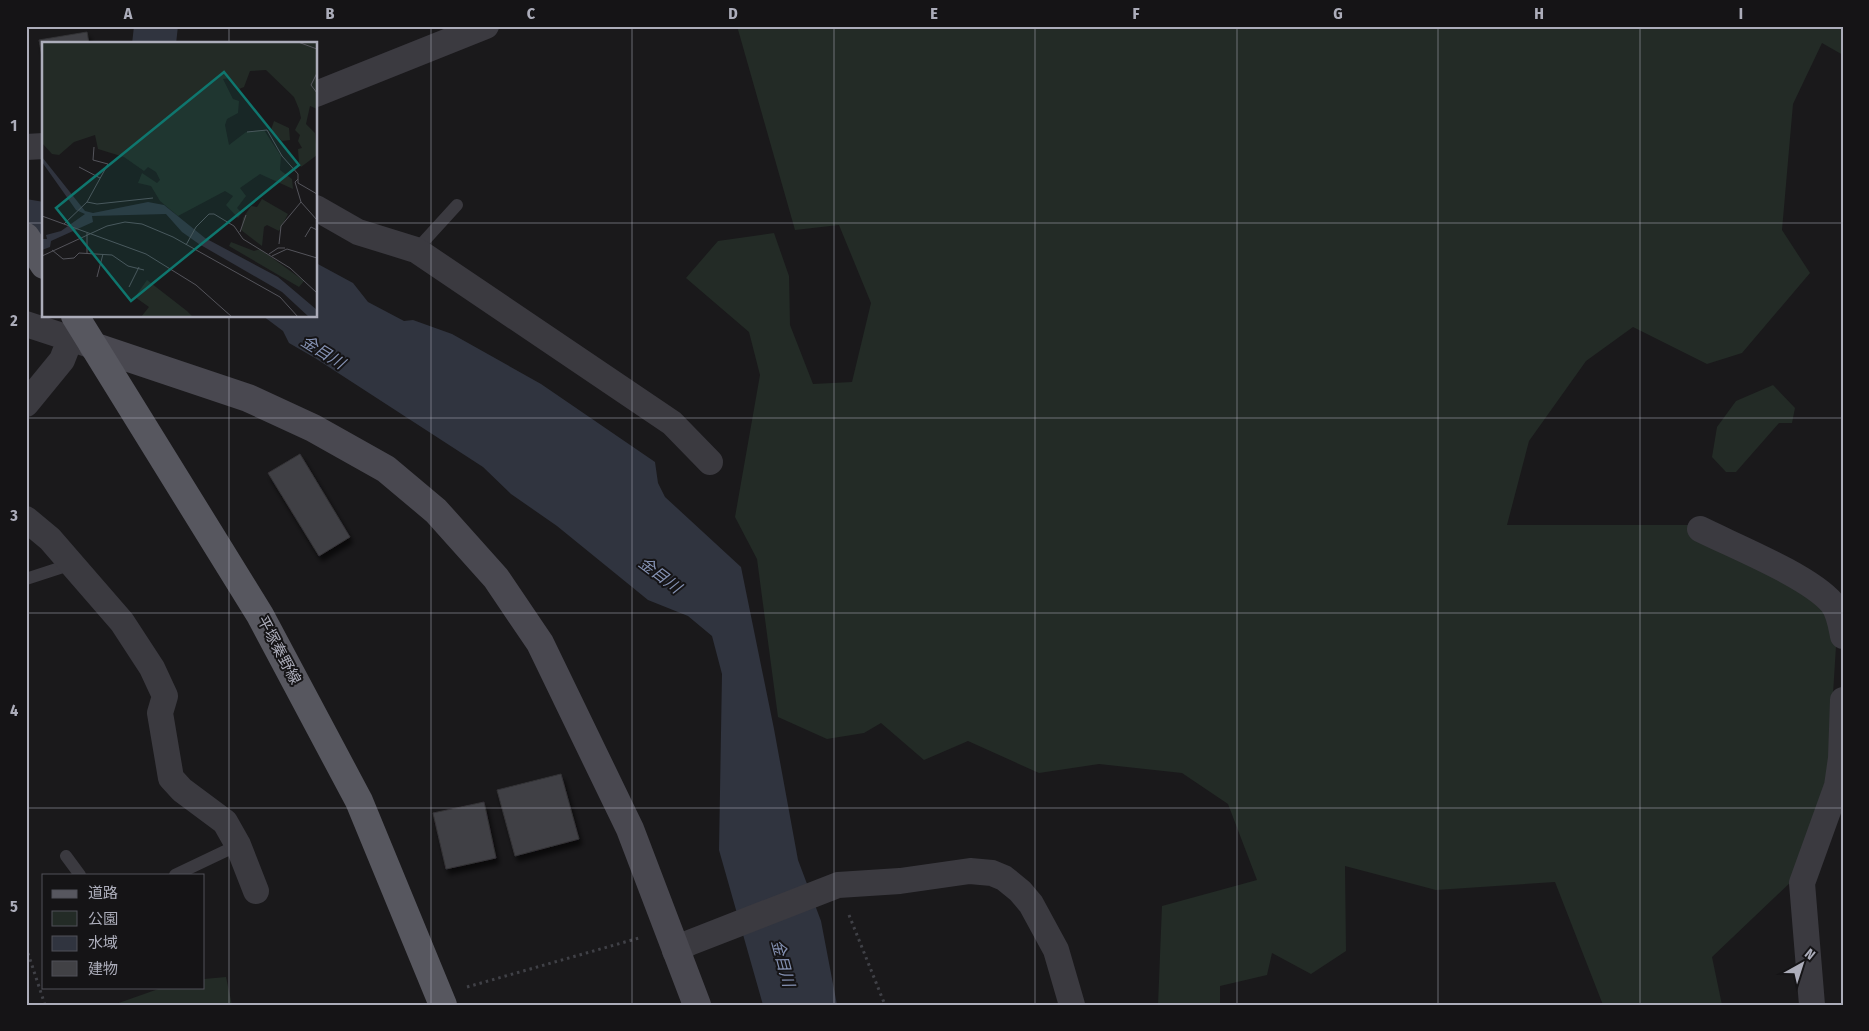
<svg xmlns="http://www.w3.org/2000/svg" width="1869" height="1031" font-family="'Fira Sans Condensed','Noto Sans JP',sans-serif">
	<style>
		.green { fill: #232b26 }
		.water { fill: #30343f }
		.building { fill: #414145; stroke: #343337; filter: url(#shadow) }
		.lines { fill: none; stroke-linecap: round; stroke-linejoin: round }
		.path { stroke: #404147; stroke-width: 3; stroke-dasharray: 2.5 4; stroke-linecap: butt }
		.lane { stroke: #3b3a40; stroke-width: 12 }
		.street { stroke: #3b3a40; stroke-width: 26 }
		.secondary { stroke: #494850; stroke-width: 28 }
		.primary { stroke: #57575f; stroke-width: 28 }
		.grid { fill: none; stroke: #acadba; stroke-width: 1; stroke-opacity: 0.55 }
		.labels { text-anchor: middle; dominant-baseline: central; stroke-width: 4; stroke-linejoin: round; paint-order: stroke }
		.street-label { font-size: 15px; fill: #acadba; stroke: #151416 }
		.water-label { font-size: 16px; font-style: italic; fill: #8592b3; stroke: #151416 }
		.inset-road { fill: none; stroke: #54545b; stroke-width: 1 }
		.view { fill: #0f766e; fill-opacity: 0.15; stroke: #0f766e; stroke-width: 2.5 }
		.inset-edge { fill: none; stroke: #acadba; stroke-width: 2.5 }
		.neatline { fill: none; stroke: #acadba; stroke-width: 2 }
		.grid-label { font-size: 16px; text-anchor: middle; font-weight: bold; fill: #acadba }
	</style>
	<defs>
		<filter id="shadow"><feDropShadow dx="3" dy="5.5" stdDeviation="2.5" flood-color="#0009"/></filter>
	</defs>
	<rect width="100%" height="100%" fill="#1a191b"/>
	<!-- green -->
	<path class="green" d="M737 26H1843V55L1822 43 1793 104 1782 230 1810 273 1742 353 1707 364 1633 327 1586 361 1529 441 1507 525H1688L1787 583 1825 609 1836 646 1828 774 1795 878 1712 957 1722 1005H1603L1555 882 1436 890 1345 866 1346 951 1311 974 1272 953 1267 975 1220 986V1005H1158L1162 906 1257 880 1228 804 1182 773 1099 764 1039 773 968 741 924 760 881 723 864 733 827 739 778 717 757 559 735 517 760 375 749 332 686 278 718 241 774 233 789 276 790 325 813 384 852 382 871 303 839 225 795 230Z
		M1773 385 1795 408 1792 423H1779L1736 472H1726L1712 457 1717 427 1736 401Z
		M226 977 232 1005H113L164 987H204V979Z"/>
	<!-- water -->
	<path class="water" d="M134 26H178L176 44H132Z
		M26 199 44 202V268L26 264Z
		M316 263 353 283 368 302 404 321 413 320 452 334 541 384 655 462 658 483 665 497 741 567 774 729 798 860 821 921 837 1005H763L719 850 722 674 712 636 688 616 648 600 557 526 511 494 483 467 315 358 289 343 283 331 263 316H316Z"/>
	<!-- building -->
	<path class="building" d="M87 32 89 44H44V68L39 40Z
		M300 454 350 537 319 556 268 473Z
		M561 774 579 839 515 856 497 790Z
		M484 802 496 858 446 869 433 813Z"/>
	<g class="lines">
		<!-- path -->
		<path class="path" d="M849 915 885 1005
			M26 947 45 1005
			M467 987 639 938"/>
		<!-- lane -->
		<path class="lane" d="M416 250 457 205
			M26 579 72 564
			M66 856 80 875
			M175 875 238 845"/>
		<!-- street -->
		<path class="street" d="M316 94 486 26
			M26 147 44 146
			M316 208 358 232 416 250 672 423 710 462
			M26 324 87 344
			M26 404 62 360 71 337
			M26 519 50 539 122 622 152 668 165 696 160 713 171 778 182 790 225 822 238 845 256 891
			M1700 529C1734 546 1809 576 1832 603 1839 612 1841 625 1843 636
			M675 951 689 943 838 885 900 881 970 871 992 873 1004 878 1020 891 1031 904 1056 950 1072 1005
			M1812 1005 1802 883 1837 786 1841 758 1843 700"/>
		<!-- secondary -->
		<path class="secondary" d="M93 346 248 398 313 428 386 469 436 511 496 578 540 643 630 829 697 1005"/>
		<!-- primary -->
		<path class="primary" d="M26 237 44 265
			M75 316 260 615 359 801 443 1005"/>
	</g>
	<!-- grid -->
	<path class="grid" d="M229 26V44M431 26V1005M632 26V1005M834 26V1005M1035 26V1005M1237 26V1005M1438 26V1005M1640 26V1005M26 223H44M316 223H1843M229 316V1005M26 418H1843M26 613H1843M26 808H1843"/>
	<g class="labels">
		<!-- street labels -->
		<g class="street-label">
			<text transform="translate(279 650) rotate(62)">平塚秦野線</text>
		</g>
		<!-- water labels -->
		<g class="water-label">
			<text transform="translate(323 352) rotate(32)">金目川</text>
			<text transform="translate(660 575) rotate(37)">金目川</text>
			<text transform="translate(783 963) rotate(75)">金目川</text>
		</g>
	</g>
	<!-- overview -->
	<g transform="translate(42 42)">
		<rect width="275" height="275" fill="#1a191b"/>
		<path d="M0 0H275V67L268 64 264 82 273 91 275 113 259 125 257 121 256 107 260 106 256 99 258 93 253 88 259 76 257 67 252 55 224 28 208 29 202 45 197 47 188 36 181 37 191 57 197 59 196 71 185 77 183 83 187 103 204 90 222 88 239 114 238 128 250 137 251 147 218 132 198 146 204 154 195 166 200 171 196 176 184 163 191 154 183 149 136 174 118 159 109 144 96 141 100 131 115 141 118 138 114 130 106 125 102 129 82 115 56 107 53 93 32 100 17 113 10 112 0 101ZM232 79 247 86 248 98 240 99 229 88ZM220 157 246 172 237 189 225 183 222 185 220 204 199 188 201 176 209 164 215 165ZM189 200 212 209 218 207 262 239 257 245 187 204ZM105 238 145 269 151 275H99L107 265 93 255Z" fill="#232b26"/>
		<path d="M0 115 43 169 51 171 106 160 122 163 163 196 236 235 275 268V275H267L240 250 157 202 140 190 124 172 50 174 51 180 9 199 8 205 0 208V197H5L4 193 19 189 43 172 34 168 0 120Z" fill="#30343f"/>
		<path class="inset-road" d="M256 0 275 7M275 31 269 43 275 51M205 90 225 88 240 114 256 132V141L275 152M37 125 58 136M256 137 253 140 259 160 275 178M45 160 55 162 111 156M0 174 104 212 154 243 190 275M22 182 45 160 66 122 51 118 52 105M198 190 204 173M45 191V211M263 195 269 185 275 188M237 202 239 184 259 160M144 203 154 185 167 172H172L192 184 201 197 248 226 275 251M10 208 21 217 32 216 37 211 70 213 86 224 102 228M227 212 236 206H243M0 214 65 184 83 180 100 182 131 195 238 255 256 275M230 214 245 207 275 216M55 235 61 212M87 245 97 225"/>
		<path class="view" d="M182 30 257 123 89 259 14 166Z"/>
		<rect width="275" height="275" class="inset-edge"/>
	</g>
	<!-- border -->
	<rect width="1869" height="1031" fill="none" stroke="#151416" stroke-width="55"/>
	<!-- legend -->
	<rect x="42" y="874" width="162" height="115" fill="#151416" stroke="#515158"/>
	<rect x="52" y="890" width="25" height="8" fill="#57575f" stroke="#515158"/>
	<text x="88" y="898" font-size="15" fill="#acadba">道路</text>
	<rect x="52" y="911" width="25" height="15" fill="#232b26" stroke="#515158"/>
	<text x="88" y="924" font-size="15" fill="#acadba">公園</text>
	<rect x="52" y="936" width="25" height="15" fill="#30343f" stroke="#515158"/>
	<text x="88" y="948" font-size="15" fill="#acadba">水域</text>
	<rect x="52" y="961" width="25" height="15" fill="#414145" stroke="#515158"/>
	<text x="88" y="974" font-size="15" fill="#acadba">建物</text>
	<!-- north arrow -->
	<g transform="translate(1802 964) rotate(39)" stroke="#151416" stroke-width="4" paint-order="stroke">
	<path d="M0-4L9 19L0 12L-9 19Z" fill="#acadba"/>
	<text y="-8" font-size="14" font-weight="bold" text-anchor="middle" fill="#acadba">N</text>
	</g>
	<rect x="28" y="28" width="1814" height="976" class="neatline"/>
	<g class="grid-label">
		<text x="128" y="19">A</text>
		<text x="330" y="19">B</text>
		<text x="531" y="19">C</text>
		<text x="733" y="19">D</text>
		<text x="934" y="19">E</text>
		<text x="1136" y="19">F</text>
		<text x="1338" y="19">G</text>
		<text x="1539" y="19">H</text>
		<text x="1741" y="19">I</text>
		<text x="14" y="131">1</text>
		<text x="14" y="326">2</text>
		<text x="14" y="521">3</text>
		<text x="14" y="716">4</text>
		<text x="14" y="912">5</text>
	</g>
</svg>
